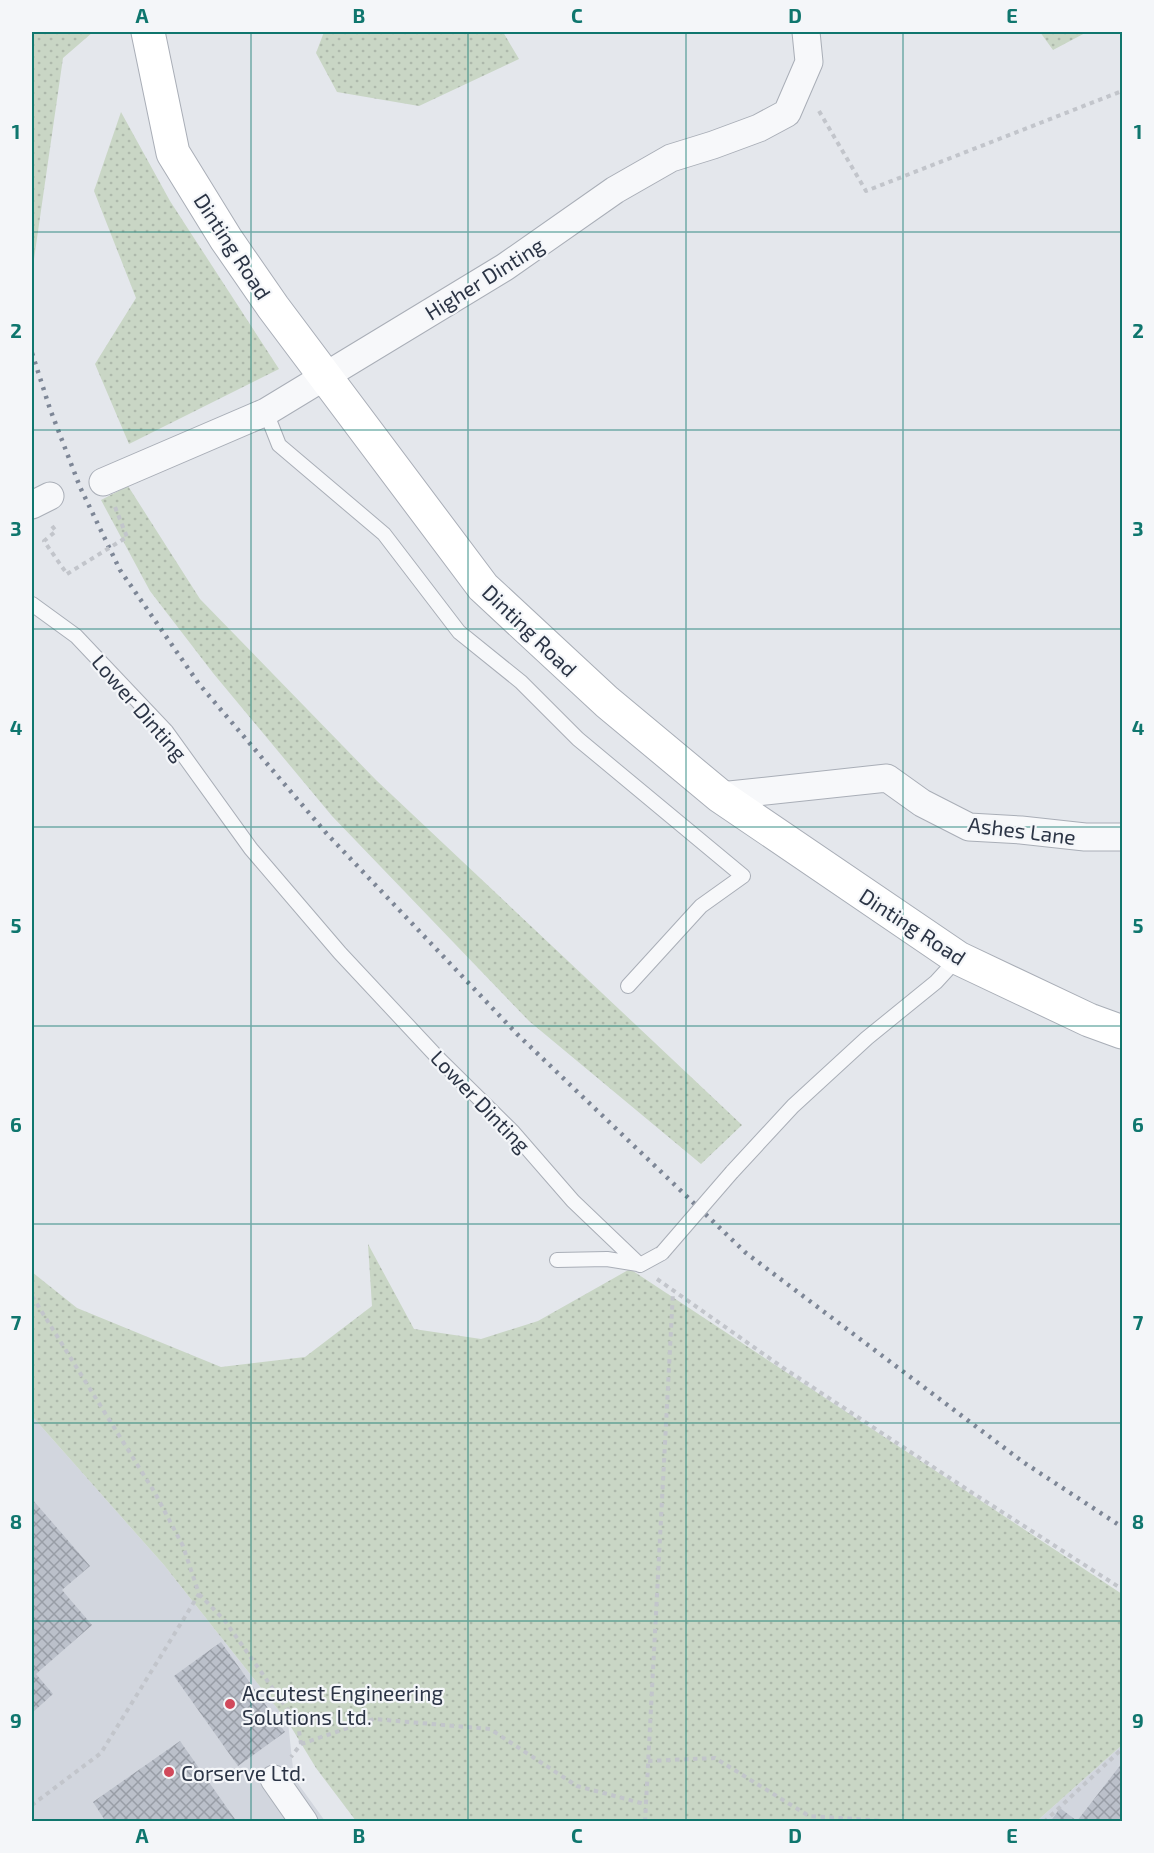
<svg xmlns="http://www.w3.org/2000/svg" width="1154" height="1853" font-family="'Exo 2',sans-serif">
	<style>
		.built { fill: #d2d6de }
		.grass { fill: url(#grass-dots) }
		.building { fill: url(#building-cross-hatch) }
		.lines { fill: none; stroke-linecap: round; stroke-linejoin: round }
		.lane-casing { stroke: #a9aeb7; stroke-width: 16 }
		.street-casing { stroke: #a9aeb7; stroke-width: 29 }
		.secondary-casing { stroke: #a9aeb7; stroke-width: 35 }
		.path { stroke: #c2c5cb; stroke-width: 4; stroke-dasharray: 4.5 4.5; stroke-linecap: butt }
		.lane { stroke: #f7f8fa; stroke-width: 14 }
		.street { stroke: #f7f8fa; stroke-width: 27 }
		.secondary { stroke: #fff; stroke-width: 33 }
		.rail { stroke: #7d8696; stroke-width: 4.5; stroke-dasharray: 3 6; stroke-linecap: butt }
		.lane-bridge-casing { stroke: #a9aeb7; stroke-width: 16; stroke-linecap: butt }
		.path-bridge { stroke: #c2c5cb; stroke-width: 4; stroke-dasharray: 4.5 4.5; stroke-linecap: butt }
		.lane-bridge { stroke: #f7f8fa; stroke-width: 14 }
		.grid { fill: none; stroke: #0f766e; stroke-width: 1.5; stroke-opacity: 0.55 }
		.poi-dot { fill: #d1495b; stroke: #f4f6f9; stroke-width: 2 }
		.labels { text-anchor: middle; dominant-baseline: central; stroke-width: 4.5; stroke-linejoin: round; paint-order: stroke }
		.street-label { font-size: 21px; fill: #2b3445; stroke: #f4f6f9 }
		.poi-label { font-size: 21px; fill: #2b3445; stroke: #f4f6f9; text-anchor: start }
		.neatline { fill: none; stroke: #0f766e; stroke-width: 2 }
		.grid-label { font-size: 20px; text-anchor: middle; font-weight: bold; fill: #0f766e }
	</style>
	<defs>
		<pattern id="grass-dots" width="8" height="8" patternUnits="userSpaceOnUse" patternTransform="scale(1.5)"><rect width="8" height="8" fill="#c9d6c5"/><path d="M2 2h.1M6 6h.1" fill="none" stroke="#adb8ab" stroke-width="1.8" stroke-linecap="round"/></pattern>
		<pattern id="building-cross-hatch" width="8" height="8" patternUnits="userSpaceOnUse" patternTransform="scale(1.5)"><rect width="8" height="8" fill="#bbc0ca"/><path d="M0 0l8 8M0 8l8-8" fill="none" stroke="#989da6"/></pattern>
	</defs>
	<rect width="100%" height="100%" fill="#e4e7ec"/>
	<!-- built -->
	<path class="built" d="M32 1416 164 1565 288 1722 294 1778 325 1821H32Z
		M1122 1745V1821H1037Z"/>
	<!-- grass -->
	<path class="grass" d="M32 32H93L63 58 33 266Z
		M324 32H503L519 59 419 106 337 92 316 53Z
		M1040 32H1087L1053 50Z
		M121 112 170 201 279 369 129 444 95 364 136 298 94 191Z
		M128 486 200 599 376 780 742 1125 701 1164 529 1021 332 816 213 673 150 591 101 500Z
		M368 1244 414 1329 481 1339 538 1321 630 1269 1122 1594V1745L1037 1821H356L316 1768 288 1722 164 1565 32 1416V1272L77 1308 221 1367 305 1357 372 1306Z"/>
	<!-- building -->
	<path class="building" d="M32 1499 90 1566 62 1590 92 1625 36 1674 53 1694 32 1713Z
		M221 1642 285 1732 238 1766 174 1676Z
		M180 1741 237 1822H106L93 1802Z
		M1122 1763V1822H1050L1060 1808 1077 1821Z"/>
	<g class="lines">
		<!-- lane casing -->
		<g class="lane-casing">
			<path id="lane" d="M266 412 279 445 384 534 459 632 521 682 578 739 743 876 701 906 628 986
				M32 604 76 636 166 731 251 849 340 953 440 1060 513 1132 573 1201 640 1265
				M732 1172 793 1106 867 1038 936 982 958 958
				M557 1260 607 1259 638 1264
				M640 1265 662 1253"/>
		</g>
		<!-- street casing -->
		<g class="street-casing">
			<path id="street" d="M103 482 266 412 505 267 615 190 671 158 713 145 759 128 787 113 809 62 806 32
				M32 505 50 496
				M720 796 887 778 922 803 969 827 1021 830 1085 837H1122
				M274 1779 304 1822"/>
		</g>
		<!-- secondary casing -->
		<g class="secondary-casing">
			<path id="secondary" d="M148 32 173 153 226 239 273 307 483 587 607 702 720 796 958 958 1089 1020 1122 1032"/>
		</g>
		<!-- path -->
		<path class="path" d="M819 111 866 191 1122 91
			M115 507 127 537
			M52 526 56 531 44 541 67 574
			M657 1279 782 1367 971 1492 1122 1589
			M32 1296 155 1493 183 1546 199 1594 101 1753 32 1805
			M199 1594 225 1621 298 1724 301 1744 291 1757
			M301 1744 374 1719 490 1729 577 1786 645 1804
			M648 1761 715 1758 809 1816 899 1822
			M645 1822 673 1292
			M1044 1822 1122 1749"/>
		<!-- lane -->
		<use href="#lane" class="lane"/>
		<!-- street -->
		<use href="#street" class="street"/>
		<!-- secondary -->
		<use href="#secondary" class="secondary"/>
		<!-- rail -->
		<path class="rail" d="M32 353 50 409 80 487 120 570 199 684 327 834 517 1034 746 1253 1023 1462 1122 1527"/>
		<!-- lane-bridge casing -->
		<g class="lane-bridge-casing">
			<path id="lane-bridge" d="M662 1253 732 1172"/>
		</g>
		<!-- path-bridge -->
		<path class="path-bridge" d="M67 574 127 537"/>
		<!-- lane-bridge -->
		<use href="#lane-bridge" class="lane-bridge"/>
	</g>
	<!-- grid -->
	<path class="grid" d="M251 32V1822M468 32V1822M686 32V1822M903 32V1822M32 232H1122M32 430H1122M32 629H1122M32 827H1122M32 1026H1122M32 1224H1122M32 1423H1122M32 1621H1122"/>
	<!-- markers -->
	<g class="poi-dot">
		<circle cx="230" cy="1704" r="6"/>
		<circle cx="169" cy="1772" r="6"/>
	</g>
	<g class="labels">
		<!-- street labels -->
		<g class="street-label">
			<text transform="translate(233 246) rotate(57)">Dinting Road</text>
			<text transform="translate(484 278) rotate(-32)">Higher Dinting</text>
			<text transform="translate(530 630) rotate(44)">Dinting Road</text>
			<text transform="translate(140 707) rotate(49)">Lower Dinting</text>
			<text transform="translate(1022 830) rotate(7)">Ashes Lane</text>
			<text transform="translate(913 926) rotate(33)">Dinting Road</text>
			<text transform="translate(481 1101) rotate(46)">Lower Dinting</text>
		</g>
		<!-- poi labels -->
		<g class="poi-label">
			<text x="242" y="1692">Accutest Engineering<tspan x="242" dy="24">Solutions Ltd.</tspan></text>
			<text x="181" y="1772">Corserve Ltd.</text>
		</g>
	</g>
	<!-- border -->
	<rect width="1154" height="1853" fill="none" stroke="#f4f6f9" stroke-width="66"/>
	<rect x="33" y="33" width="1088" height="1787" class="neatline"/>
	<g class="grid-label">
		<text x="142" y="23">A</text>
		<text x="359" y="23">B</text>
		<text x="577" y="23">C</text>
		<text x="795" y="23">D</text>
		<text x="1012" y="23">E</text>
		<text x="16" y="139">1</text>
		<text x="1138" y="139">1</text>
		<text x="16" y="338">2</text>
		<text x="1138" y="338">2</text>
		<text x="16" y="536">3</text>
		<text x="1138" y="536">3</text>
		<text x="16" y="735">4</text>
		<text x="1138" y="735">4</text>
		<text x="16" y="933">5</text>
		<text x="1138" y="933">5</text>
		<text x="16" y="1132">6</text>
		<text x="1138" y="1132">6</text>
		<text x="16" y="1330">7</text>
		<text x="1138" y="1330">7</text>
		<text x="16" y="1529">8</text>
		<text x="1138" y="1529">8</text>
		<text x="16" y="1728">9</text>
		<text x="1138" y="1728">9</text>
		<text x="142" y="1843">A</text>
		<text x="359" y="1843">B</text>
		<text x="577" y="1843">C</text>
		<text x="795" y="1843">D</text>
		<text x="1012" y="1843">E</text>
	</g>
</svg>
